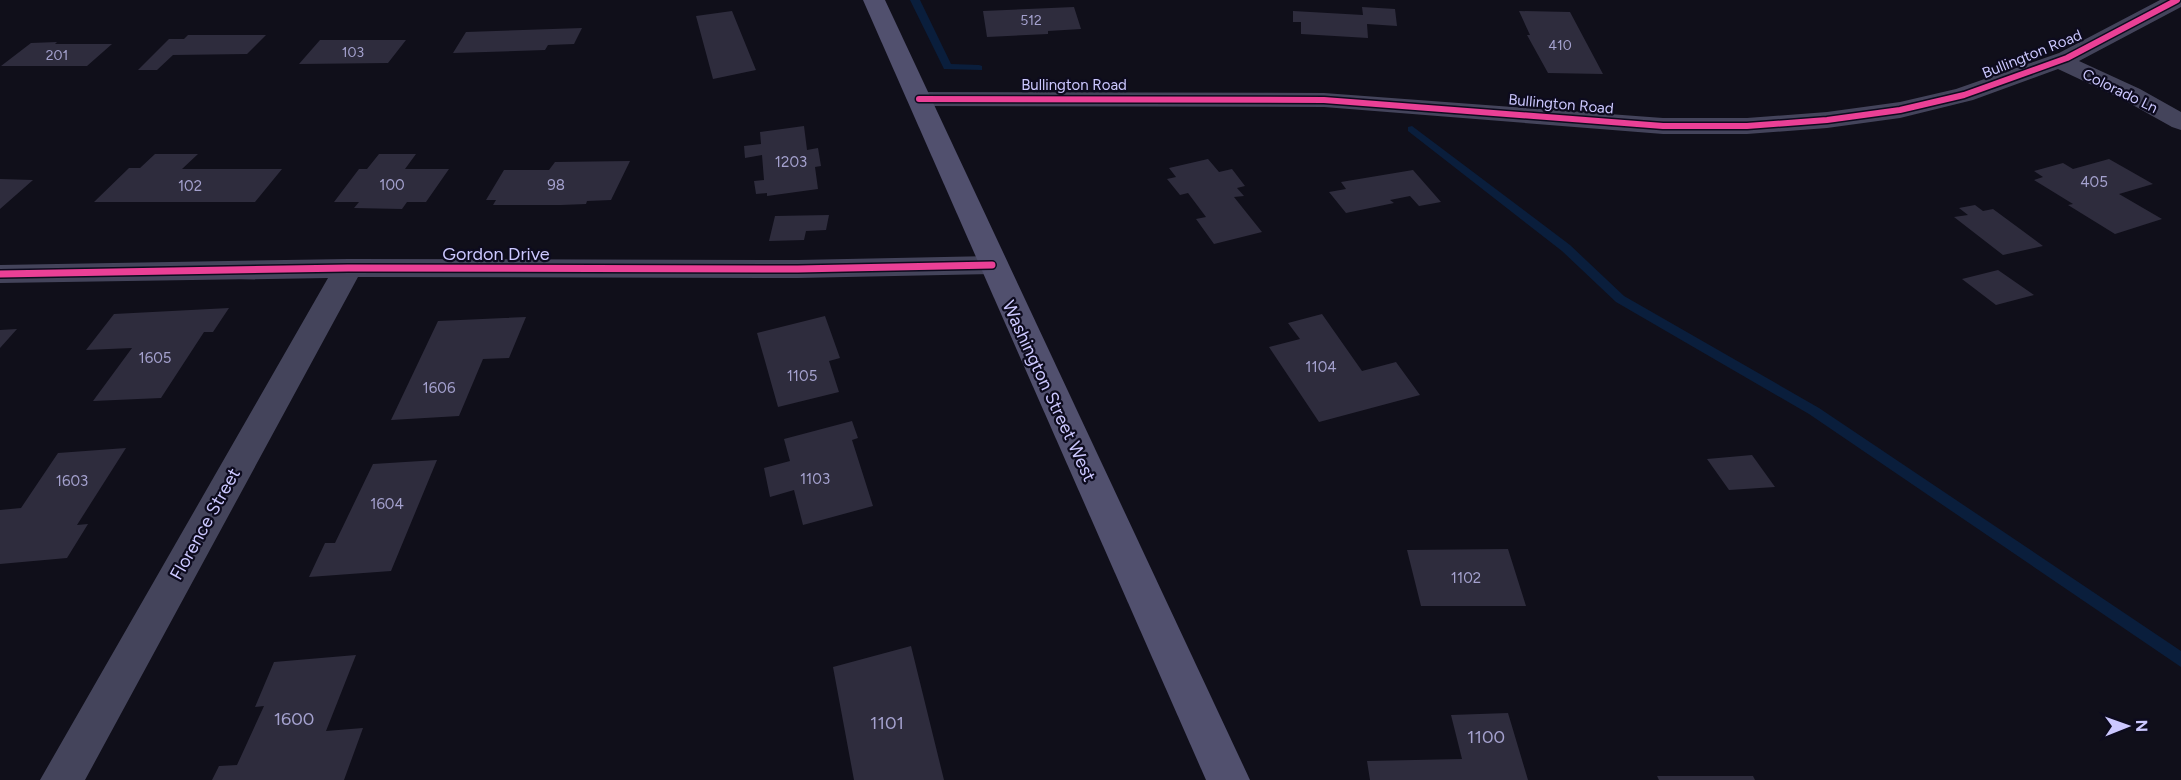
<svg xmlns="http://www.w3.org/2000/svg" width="2181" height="780" font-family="Figtree,sans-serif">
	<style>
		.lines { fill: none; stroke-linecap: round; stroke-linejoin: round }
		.stream { fill: #0a1e3c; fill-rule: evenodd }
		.building { fill: #2e2c3d }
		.street { fill: #44445b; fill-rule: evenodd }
		.secondary { fill: #51506e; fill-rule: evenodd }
		.cycleway-far1-casing { stroke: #0d0b1e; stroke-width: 9 }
		.cycleway-casing { stroke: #0d0b1e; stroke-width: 10 }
		.cycleway-far1 { stroke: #ea4096; stroke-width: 6 }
		.cycleway { stroke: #ea4096; stroke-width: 7 }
		.labels { text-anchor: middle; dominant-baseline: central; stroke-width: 4.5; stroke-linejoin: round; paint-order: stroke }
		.far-number-label { font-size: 14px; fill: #a4a1ce }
		.far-street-label { font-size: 15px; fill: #ccc8ff; stroke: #0d0b1e }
		.number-label { font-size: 15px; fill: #a4a1ce }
		.street-label { font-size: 18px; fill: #ccc8ff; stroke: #0d0b1e }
		.near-number-label { font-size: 18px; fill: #a4a1ce }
	</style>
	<rect width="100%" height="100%" fill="#100f1a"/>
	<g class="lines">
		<!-- stream -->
		<path class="stream" d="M910 0H920L951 64 979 65 982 66V70L944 69Z
			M1412 126 1570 245 1624 296 1819 408 2181 651V667L1809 414 1616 302 1562 251 1408 131V127Z"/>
	</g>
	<!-- building -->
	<path class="building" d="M1074 7 1081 29 1048 31V34L987 37 983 11Z
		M1362 7 1395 9 1397 26 1367 24 1368 38 1301 34V22H1293V11L1363 15Z
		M732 11 756 70 713 79 696 16Z
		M1519 11 1570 12 1603 74 1548 73 1527 35H1530Z
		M582 28 574 44 548 45 545 50 453 53 466 32Z
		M188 35H266L247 54 173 55 157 70H138L169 39H184Z
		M320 40H406L388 63 299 64Z
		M57 42 55 44H112L87 66H1L31 43Z
		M804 126 807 150 818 148 821 166 815 167 818 189 767 196V193L756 194 754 181 764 180 762 155 745 158 744 146 761 144 760 132Z
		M155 154H198L182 169H282L255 202H94L129 168H140Z
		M379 154H416L405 169H449L426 202H407L402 209 354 208 359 202H334L359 169H367Z
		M1208 159 1219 172 1232 169 1245 186 1237 188 1244 196 1234 197 1262 232 1214 244 1196 219 1206 217 1188 193 1180 195 1167 179 1176 177 1169 168Z
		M2109 159 2153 184 2119 194 2162 219 2115 234 2068 205 2073 204 2034 180 2043 177 2034 171 2063 163 2073 169Z
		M630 161 611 200 587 201 586 204 561 205H493L496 200H486L504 170H549L555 162Z
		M1413 170 1441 202 1419 206 1410 196 1390 200 1394 203 1346 213 1329 192 1346 189 1341 182Z
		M0 179 33 180 0 209Z
		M1975 205 1983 211 1993 209 2043 246 2003 255 1954 217 1968 215 1959 208Z
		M829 215 826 230 806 231 804 240 769 241 775 216Z
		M1998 270 2034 295 1996 305 1962 279Z
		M229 308 213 332H204L161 398 93 401 132 348 86 350 114 314Z
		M1322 314 1362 371 1396 362 1420 395 1319 422 1269 347 1300 339 1288 323Z
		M825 316 840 358 829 361 839 392 778 407 757 333Z
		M526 317 509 358 483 359 459 416 391 420 438 321Z
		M17 329 0 348V330Z
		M852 421 858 438 852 440 873 506 803 525 794 490 770 497 764 468 790 461 784 439Z
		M126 448 77 525 88 524 67 558 0 564V510L21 508 58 453Z
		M1752 455 1775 487 1729 490 1707 459Z
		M437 460 391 571 309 577 325 543H335L373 464Z
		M1508 549 1526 606H1421L1407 550Z
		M911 646 944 780H854L833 667Z
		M356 655 326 731 363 728 344 780H212L219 766 237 765 264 706 255 707 274 662Z
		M1508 713 1528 780H1370L1367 761 1462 759 1451 715Z
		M1657 776H1753L1755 780H1659Z"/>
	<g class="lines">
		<!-- street -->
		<path class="street" d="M2160 0H2181V7L2079 61 2140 89 2181 112V130L2172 127 2122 99 2058 69 1973 100 1900 118 1827 128 1747 134H1663L1324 107 919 106 910 104 907 99 910 94 919 92 1324 93 1663 118H1747L1827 112 1900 102 1956 89 2059 53Z
			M992 256 1002 258 1007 265 1002 272 992 274 798 278 358 277 85 780H40L328 278 0 283V265L348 259 798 260Z"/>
		<!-- secondary -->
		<path class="secondary" d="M863 0H885L1250 780H1206Z"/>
		<!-- cycleway-far1 casing -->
		<g class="cycleway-far1-casing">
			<path id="cycleway-far1" d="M919 99 1324 100 1663 126H1747L1827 120 1900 110 1964 95 2067 58 2177 0"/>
		</g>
		<!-- cycleway casing -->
		<g class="cycleway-casing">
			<path id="cycleway" d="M0 274 348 268 798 269 992 265"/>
		</g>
		<!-- cycleway-far1 -->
		<use href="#cycleway-far1" class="cycleway-far1"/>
		<!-- cycleway -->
		<use href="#cycleway" class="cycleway"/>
	</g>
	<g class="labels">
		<!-- far-number labels -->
		<g class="far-number-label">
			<text x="1031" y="20">512</text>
			<text x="1560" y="45">410</text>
			<text x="353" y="52">103</text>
			<text x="57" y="55">201</text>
		</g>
		<!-- far-street labels -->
		<g class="far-street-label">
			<text transform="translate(2032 54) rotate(-22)">Bullington Road</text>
			<text x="1074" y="85">Bullington Road</text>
			<text transform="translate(2120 91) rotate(26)">Colorado Ln</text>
			<text transform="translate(1561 104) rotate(5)">Bullington Road</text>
		</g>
		<!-- number labels -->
		<g class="number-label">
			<text x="791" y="162">1203</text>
			<text x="2094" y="182">405</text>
			<text x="392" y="185">100</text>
			<text x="556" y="185">98</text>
			<text x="190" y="186">102</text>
			<text x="155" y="358">1605</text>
			<text x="1321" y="367">1104</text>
			<text x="802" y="376">1105</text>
			<text x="439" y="388">1606</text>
			<text x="815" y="479">1103</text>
			<text x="72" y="481">1603</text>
			<text x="387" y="504">1604</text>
			<text x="1466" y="578">1102</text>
		</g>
		<!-- street labels -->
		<g class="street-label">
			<text x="496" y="254">Gordon Drive</text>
			<text transform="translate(1049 391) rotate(65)">Washington Street West</text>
			<text transform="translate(205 524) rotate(-61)">Florence Street</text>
		</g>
		<!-- near-number labels -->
		<g class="near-number-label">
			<text x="294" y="719">1600</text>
			<text x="887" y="723">1101</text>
			<text x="1486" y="737">1100</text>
		</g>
	</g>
	<!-- north arrow -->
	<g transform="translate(2127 726) rotate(89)" stroke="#0d0b1e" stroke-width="4.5" paint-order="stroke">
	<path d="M0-4.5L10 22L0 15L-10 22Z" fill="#ccc8ff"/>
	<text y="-9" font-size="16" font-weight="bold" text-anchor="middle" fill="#ccc8ff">N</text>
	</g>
</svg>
